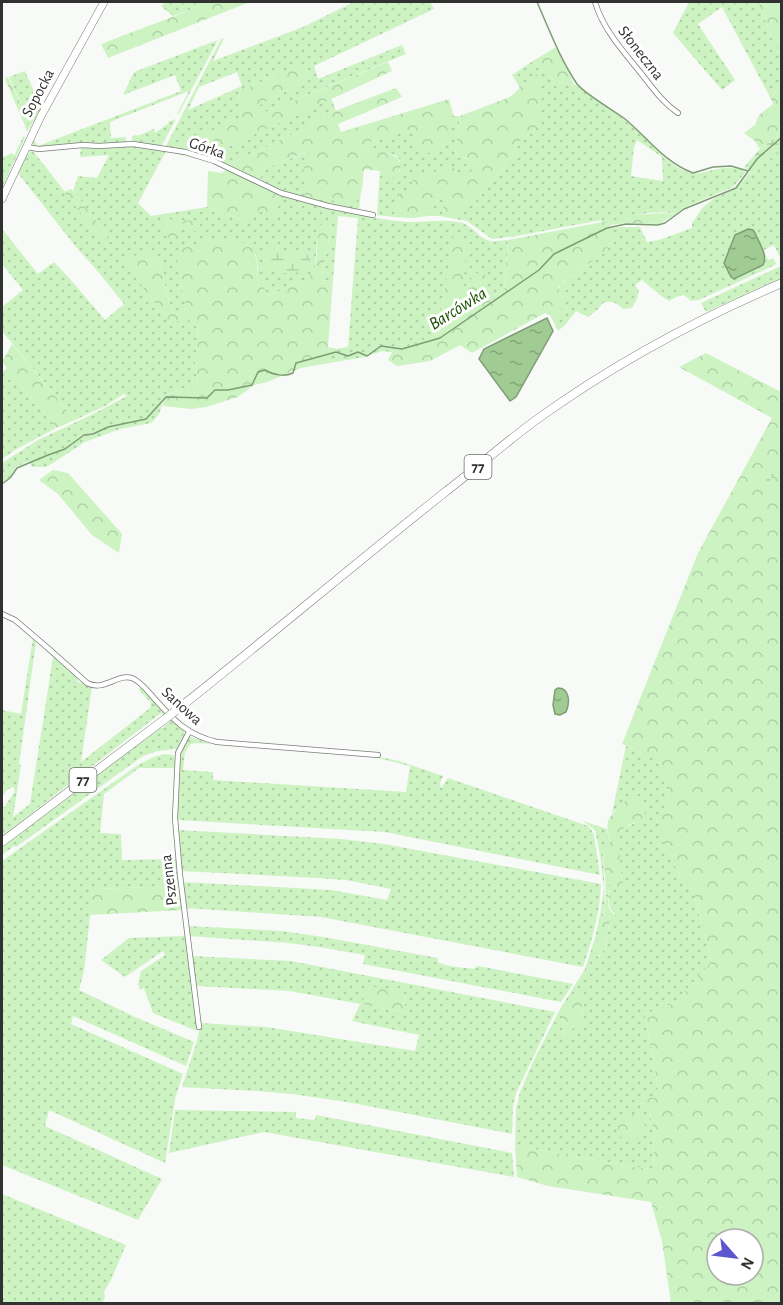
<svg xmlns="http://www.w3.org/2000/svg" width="783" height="1305" font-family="'Alegreya Sans',sans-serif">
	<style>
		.grass { fill: url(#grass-dots); fill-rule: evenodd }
		.forest { fill: url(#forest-crowns); fill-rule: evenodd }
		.wetland { fill: url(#wetland-marsh) }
		.water { fill: url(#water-ripples); stroke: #7e9d75; stroke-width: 1.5 }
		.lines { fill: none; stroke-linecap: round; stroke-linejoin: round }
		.stream { stroke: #7e9d75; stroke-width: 1.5 }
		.street-casing { stroke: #7b7d7a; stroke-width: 6 }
		.secondary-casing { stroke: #7b7d7a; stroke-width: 8 }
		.primary-casing { stroke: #7b7d7a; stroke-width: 9 }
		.street { stroke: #fff; stroke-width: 4.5 }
		.secondary { stroke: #fff; stroke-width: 7 }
		.primary { stroke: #fff; stroke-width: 8 }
		.primary-bridge-casing { stroke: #7b7d7a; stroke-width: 9; stroke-linecap: butt }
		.primary-bridge { stroke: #fff; stroke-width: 8 }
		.labels { text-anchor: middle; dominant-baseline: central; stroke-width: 6; stroke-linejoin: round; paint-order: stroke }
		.shield { fill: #fff; stroke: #6e6f6e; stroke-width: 1.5 }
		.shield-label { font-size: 15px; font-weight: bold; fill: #303130 }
		.street-label { font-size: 16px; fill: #303130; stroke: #fff }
		.water-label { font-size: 18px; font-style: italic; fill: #1a5100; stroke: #fff }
	</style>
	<defs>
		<pattern id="grass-dots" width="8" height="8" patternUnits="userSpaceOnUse" patternTransform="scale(1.5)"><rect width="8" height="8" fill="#cdf3c2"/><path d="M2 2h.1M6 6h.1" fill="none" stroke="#b0d1a7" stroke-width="1.8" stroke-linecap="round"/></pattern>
		<pattern id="forest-crowns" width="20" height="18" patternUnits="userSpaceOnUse" patternTransform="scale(1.5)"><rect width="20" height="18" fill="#cdf3c2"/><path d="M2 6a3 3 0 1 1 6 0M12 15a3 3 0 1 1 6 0" fill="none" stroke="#b0d1a7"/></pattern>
		<pattern id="wetland-marsh" width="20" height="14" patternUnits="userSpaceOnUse" patternTransform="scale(1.5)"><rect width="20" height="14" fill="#cdf3c2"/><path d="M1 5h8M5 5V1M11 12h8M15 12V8" fill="none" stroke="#b0d1a7"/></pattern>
		<pattern id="water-ripples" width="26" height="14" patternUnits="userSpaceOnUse" patternTransform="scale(1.5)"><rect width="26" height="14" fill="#a0cb93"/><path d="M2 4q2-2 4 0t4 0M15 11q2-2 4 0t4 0" fill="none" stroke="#83a578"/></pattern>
	</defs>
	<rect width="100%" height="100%" fill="#f7faf6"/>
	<!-- grass -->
	<path class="grass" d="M165 2 174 3 177 2H200L201 6 173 16 161 6Z
		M354 2H430L434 9 314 66 318 79 402 45 406 54 261 114 257 106 312 78 305 64 239 91 242 117 175 148 166 146 221 39 224 38 213 61 303 27ZM237 72 242 86 188 110 199 87Z
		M689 2H758L781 58V82L771 99 722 7 698 24 735 80 722 90 673 33Z
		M218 40 178 115 177 114 189 91 110 122 111 138 126 137V143L83 144 38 147 33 145V139L38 146 181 91 175 75 123 95 134 72Z
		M533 61 552 79 569 85 574 84C594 98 616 112 634 128 652 143 665 164 688 172 703 178 724 160 746 172L733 187 685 207 676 214C663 210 637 213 625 218V223L610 225 608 221 602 222 601 220 517 236 492 239 467 221 439 216H428L440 194 445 195 458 217 467 203H474L514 154 516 144 537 128 536 73 520 88 512 75ZM637 140 662 157 663 181 631 176 634 147Z
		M25 71 41 107 49 93 34 122H33L27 132 25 126 29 121 9 77Z
		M331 98 336 111 319 117 305 131 287 136 259 151 236 161 230 166 208 156Z
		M453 116H460L455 156 467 158 474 164 470 176H462L409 192H400L399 202 393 217 377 215 380 171 383 175 400 172V160L395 155 366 148 367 143 416 127V151L443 146 454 121Z
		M176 119 163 143 160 146 132 143V136L140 135 154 129 155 133 169 123 168 122Z
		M24 135 25 138 2 188V158L12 153 14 156Z
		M781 143V259L774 245 764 250 768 260 773 258 776 263 775 265 699 300 691 301 684 295 676 297 669 301C659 295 651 287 642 280L635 285 639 291 637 299 632 308 623 309C617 302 611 300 603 303L598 309 588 317 576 311 566 324 558 331 550 315 556 318 563 297 558 289 575 272 599 257 616 238 611 228 620 227H640L647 242 659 240 692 228V223L703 207 715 198 737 188 750 172 753 174 758 167 775 155Z
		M136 145 166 150 202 157 201 160 166 151 138 203 151 216 207 207 243 220 284 196C324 206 366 219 407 222 424 222 441 219 458 222 472 224 478 238 490 241 495 242 502 240 508 240L504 293 486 296 463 290 444 297 434 338 409 344 396 345 392 352 382 351 365 357 329 363 331 355 328 347 337 349 348 347 358 218 338 216 333 280 321 281 332 224 318 228 315 267 310 278 303 282 299 281 270 296 256 277 258 269 256 254 178 268 186 306 188 309 177 314 173 312 169 302 158 255 133 256 124 261 170 323 173 325 179 319 184 318 189 320 198 328 195 369 198 385 179 390 163 397C162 408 160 415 151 423L120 429 85 442 48 466 44 467H32L29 461 16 467 8 479 2 483V463L38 440 91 415 127 396 124 394 105 406 75 420 2 331V307L23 290 2 264V229L38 274 54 262 69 278 105 320 124 304 95 268 76 247 17 172 26 154 33 151 105 243 112 241 73 191 78 176 97 178 109 155 80 157 81 147Z
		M310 151 303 171 355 204 361 191 359 211 290 194 259 182 263 169Z
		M781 266V278L706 312 701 303Z
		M7 368 56 428 15 450 2 459V372Z
		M33 638 36 642 19 764 21 765 13 817 30 804 53 657 43 648 45 647 78 678 77 681 80 683 82 682 92 687 81 762 150 708 151 703 138 689 142 687 184 731V734L177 749 157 751 143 756 16 847 14 846 2 855V847L156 731 160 728H164V726L170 722 161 713 2 836V808L5 806 15 791 13 787 8 789 2 796V710L21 714Z
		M190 737 211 744 198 743 191 744 185 752 183 770 213 772V780L406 792 410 766 369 756V755L399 761 443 776 440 783 441 788 448 778 588 826 592 831 594 835 600 875 385 832 177 820C178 799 175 751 190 737Z
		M626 746 659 759 669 799 662 812 678 873 693 892 712 961 675 1003 645 1014 658 1088 649 1112 653 1127 654 1170 515 1146 516 1109 520 1092 533 1062 560 1009 585 969 595 938 600 915 604 889 600 855 595 830 583 821 607 829 610 846 603 850 605 906 599 937 595 946 598 957C609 949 607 931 610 918L616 914C606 909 609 895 609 885H612L617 888 623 883 620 867V850L615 848 619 834 625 827 633 824 644 815 645 808 643 802 621 805 612 813ZM567 1002 584 1004 581 1008 583 1014 576 1026 564 1035 562 1017Z
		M164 754 173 755C180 767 174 794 174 808 174 817 174 825 174 833L173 803 176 768H139L104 794 100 833 121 834 122 860 177 859 198 1025 197 1031 153 1013 144 988 140 990 138 984 141 971 165 955 163 951 125 977 101 960 129 938 185 936 179 886 93 889 84 971 79 990 135 1017 194 1042 186 1066 73 1016 71 1024 183 1074 175 1099 165 1163 49 1110 45 1126 162 1179 138 1220 2 1165V861L138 765 154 757Z
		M177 830 341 839 384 844 601 884C600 912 592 941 583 967L321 917 186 908 182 882 331 890 387 900 391 889 346 880 317 878 181 871Z
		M188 926 282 931 323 937 438 958V962C449 968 462 967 474 969L478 966 573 984 561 1002 363 964 365 955 319 947 289 943 189 936Z
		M192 956 291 961 555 1012 516 1093 513 1107 512 1134 347 1102 292 1094 258 1091 182 1087 196 1044 201 1023 266 1027 415 1051 419 1035 352 1021 360 1004 290 991 196 986ZM404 993 405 1013 361 1004Z
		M175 1110 296 1112V1118L315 1120 316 1115 512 1153 514 1177 264 1132 169 1153Z
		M2 1194 126 1245 111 1280 104 1292 105 1297 102 1303H2Z"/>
	<!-- forest -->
	<path class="forest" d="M200 2H250L108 58 101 44 201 6Z
		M758 2H781V58Z
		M556 47 574 84 569 85 552 79 533 61Z
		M388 62 392 71 208 156 175 148 241 117 239 91 306 63 312 78 258 106 261 114Z
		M536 73 541 86 537 128 516 144 514 154 474 203H467L458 218 443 211 445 195 440 194 428 216 413 218 393 217 399 202 400 191 409 192 414 177 453 167 462 176H470L474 164 467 158 455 156 460 116 510 97Z
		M8 77 29 121 25 126 5 79Z
		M781 82V133L760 149 755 141 744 133 755 125 759 115 773 104 771 99Z
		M396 88 402 97 338 124 341 132 449 99 455 121 443 146 438 151 429 153 416 151 415 128 367 143 366 148C381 151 412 154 396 177 389 179 385 178 380 171L364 169 362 190 355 204 305 196 303 171 309 151 263 169 258 185 284 196 273 216 259 210 258 216 243 220 207 207 208 171 222 173 236 161 259 151 287 136 305 131 319 117Z
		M71 189 73 191 112 241 105 244 64 192Z
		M664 213 676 214 659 224 625 223V218L632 215Z
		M164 219 195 221 200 224 201 228 196 232 185 223 180 224 177 227 178 236 177 240 172 241C165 237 160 227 164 219Z
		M608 221 616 238 599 257 575 272 558 288 563 297 565 303 556 319 545 313 472 353 460 345 430 361 397 366 388 360 396 345 409 344 434 337 444 297 453 236 467 243 463 289 476 273 488 276 486 296 504 293 508 240Z
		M332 223 321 281 333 280 328 347 331 355 329 363 301 368 267 382 254 385 238 397 206 407 192 409 163 406V397L179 390 198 385 195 369 198 328 189 320 184 318 179 319 173 325 170 323 123 261 133 256 152 252 158 255 169 302 173 312 177 314 188 309 186 306 178 268 177 255 183 248 215 240H232L249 244C256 254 259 264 256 277L270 296 299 281 303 282C321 271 316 246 318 227L322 224Z
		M12 344 75 420 56 428 2 362Z
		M706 353 781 392V1303H671L662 1241 651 1202 548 1186 517 1177 515 1146 654 1170 653 1127 649 1112 640 1104 647 1098H654L658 1088 645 1014 675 1003 712 961 693 892 678 873 662 840V812L669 799 659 760 622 744 698 553 772 418 679 367ZM717 1239H753V1275H717Z
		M53 470 68 473 122 534 119 553 92 535 58 494 39 480Z
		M631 798 643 802C652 823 632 820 623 829 618 834 617 841 616 848L620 850V867L623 883 621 889 617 888 612 885H609C609 893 606 905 611 911 613 914 616 916 618 919L614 921 610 919C607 931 609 955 594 957 593 945 604 922 605 907 607 888 604 868 603 850L609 845H610C608 824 602 823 620 806 624 802 625 800 631 798Z
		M179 886 182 910 90 915 93 889Z
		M370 986 404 993C403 999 406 1006 406 1013L361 1004Z
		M577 991 583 993 586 998 581 1008 584 1019 579 1027 576 1026 571 1030 570 1038C564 1036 564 1034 563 1027 563 1024 562 1020 562 1017 562 1007 569 997 577 991Z
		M630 1114H637C642 1119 645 1123 646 1131L638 1138 627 1140 617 1135C616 1125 622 1120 630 1114Z"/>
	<!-- wetland -->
	<path class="wetland" d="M781 133V147L775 155 758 167 753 174 744 167 760 149Z
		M272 247C285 259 292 251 306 253L310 258 309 267C296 277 278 274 264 268 263 258 263 252 272 247Z
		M776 462 780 463V467L765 487 759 489V483Z"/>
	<!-- water -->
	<path class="water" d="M748 229 753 230 755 233C759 243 768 255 763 265L734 279 731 277 724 263 735 235Z
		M547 318 553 331 516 397 510 401 479 359 484 349Z
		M558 688C570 688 570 703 566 712L560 715 555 714 553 705 555 690Z"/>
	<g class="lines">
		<!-- stream -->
		<path class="stream" d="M537 2C549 29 560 59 577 84 585 94 613 110 625 119 648 138 664 162 693 173L713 167 731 166 748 171
			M2 484 10 478 17 468 48 455 65 449 84 435 93 434 108 427 146 419 166 397 207 398 215 390H228L252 385 258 372 265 370C273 375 285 377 293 373L296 363 336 352 348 356 358 352 367 356 381 346 402 349 440 338 539 270 554 254 607 228 626 224 658 225 665 223 684 209 736 188 757 159 782 137"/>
		<!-- street casing -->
		<g class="street-casing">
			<path id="street" d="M595 2C603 29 622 50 640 72 652 87 662 102 678 113
				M26 147 39 149 83 145 99 146 133 144 185 152 214 161 281 193 328 206 373 215
				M2 614 15 620 49 649 87 683C104 692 118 673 132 678 140 681 147 690 153 697 173 719 186 735 217 742L378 755
				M189 732 178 753 175 818 180 875 199 1027"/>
		</g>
		<!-- secondary casing -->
		<g class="secondary-casing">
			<path id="secondary" d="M2 199 41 116 104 2"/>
		</g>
		<!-- primary casing -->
		<g class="primary-casing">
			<path id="primary" d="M183 705C271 635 356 563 444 493 475 469 505 443 536 420 612 365 695 320 782 283
				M2 842 165 719"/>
		</g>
		<!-- street -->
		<use href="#street" class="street"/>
		<!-- secondary -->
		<use href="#secondary" class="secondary"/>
		<!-- primary -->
		<use href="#primary" class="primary"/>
		<!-- primary-bridge casing -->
		<g class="primary-bridge-casing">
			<path id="primary-bridge" d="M165 719 183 705"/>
		</g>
		<!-- primary-bridge -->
		<use href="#primary-bridge" class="primary-bridge"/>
	</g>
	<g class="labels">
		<!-- shield labels -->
		<g class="shield">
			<rect x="464.5" y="455" width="27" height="24" rx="4.5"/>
			<rect x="69.5" y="768" width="27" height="24" rx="4.5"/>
		</g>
		<g class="shield-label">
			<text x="478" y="467">77</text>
			<text x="83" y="780">77</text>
		</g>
		<!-- street labels -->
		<g class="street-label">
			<text transform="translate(641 53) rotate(52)">Słoneczna</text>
			<text transform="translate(38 93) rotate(-62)">Sopocka</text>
			<text transform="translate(207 148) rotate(19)">Górka</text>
			<text transform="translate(182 706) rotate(42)">Sanowa</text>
			<text transform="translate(169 880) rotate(-97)">Pszenna</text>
		</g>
		<!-- water labels -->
		<g class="water-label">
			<text transform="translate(458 309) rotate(-32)">Barcówka</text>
		</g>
	</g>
	<!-- border -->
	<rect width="783" height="1305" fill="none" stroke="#303130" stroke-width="6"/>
	<!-- north arrow -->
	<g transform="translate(735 1257) rotate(118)"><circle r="28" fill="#ffffff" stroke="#acadac" stroke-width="1.5"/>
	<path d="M0-4.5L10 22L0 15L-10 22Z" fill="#5d57cf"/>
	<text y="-9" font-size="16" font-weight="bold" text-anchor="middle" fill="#303130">N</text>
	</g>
</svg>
